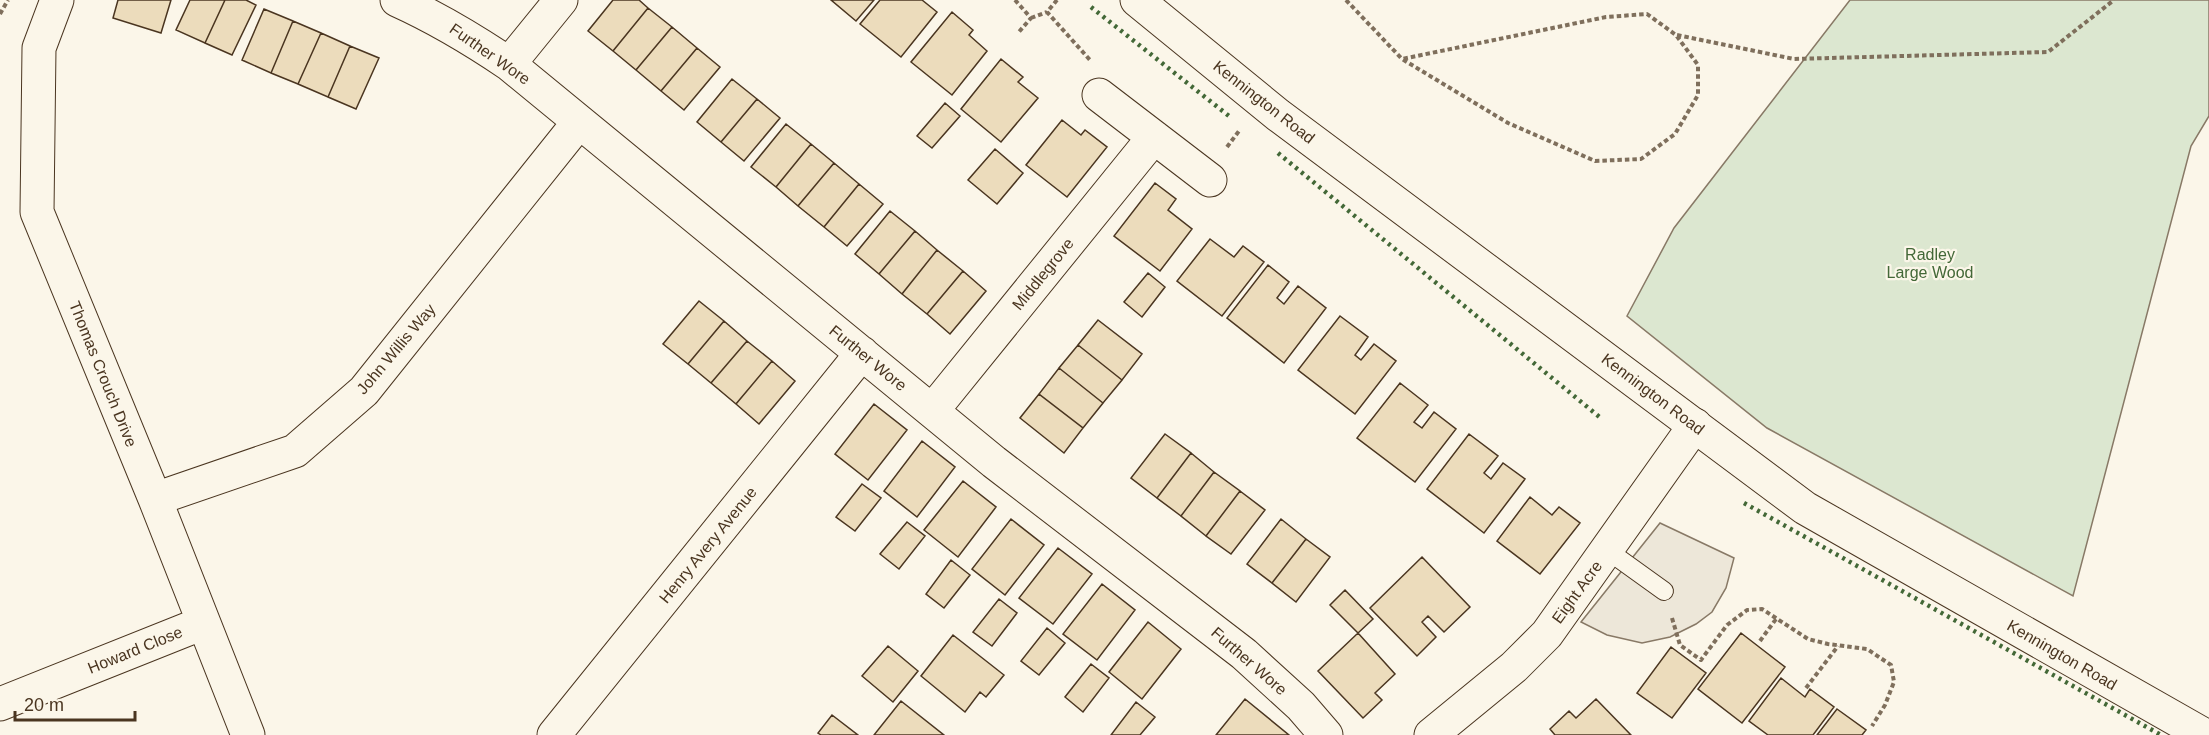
<svg xmlns="http://www.w3.org/2000/svg" width="2209" height="735" font-family="Helvetica,sans-serif">
	<style>
		.green { fill: #dce7d0; stroke: #887966; stroke-width: 1.5 }
		.parking { fill: #ede7d9; stroke: #887966; stroke-width: 1.5 }
		.building { fill: #ecdcbc; stroke: #4a3520; stroke-width: 1.5 }
		.lines { fill: none; stroke-linecap: round; stroke-linejoin: round }
		.service-casing { stroke: #4a3520; stroke-width: 20 }
		.minor-casing { stroke: #4a3520; stroke-width: 35 }
		.tertiary-casing { stroke: #4a3520; stroke-width: 35 }
		.path { stroke: #7f6f5c; stroke-width: 4; stroke-dasharray: 4.5 3; stroke-linecap: butt }
		.service { stroke: #fbf6e9; stroke-width: 18 }
		.minor { stroke: #fbf6e9; stroke-width: 33 }
		.tertiary { stroke: #fbf6e9; stroke-width: 33 }
		.hedge { stroke: #436837; stroke-width: 4.5; stroke-dasharray: 3 4.5; stroke-linecap: butt }
		.labels { text-anchor: middle; dominant-baseline: central; stroke-width: 4.5; stroke-linejoin: round; paint-order: stroke }
		.street-label { font-size: 16px; fill: #4a3520; stroke: #fbf6e9 }
		.park-label { font-size: 16px; fill: #436837; stroke: #fbf6e9 }
	</style>
	<rect width="100%" height="100%" fill="#fbf6e9"/>
	<!-- green -->
	<path class="green" d="M1850 0H2209V116L2191 146 2073 596 1767 428 1627 316 1674 228Z"/>
	<!-- parking -->
	<path class="parking" d="M1660 523 1734 558 1726 588 1712 612 1696 624 1670 637 1642 643 1607 635 1581 622Z"/>
	<!-- building -->
	<path class="building" d="M118 0H171L161 33 113 18Z
		M190 0H225L205 43 176 30Z
		M225 0H246L256 5 232 55 205 43Z
		M613 0H639L648 8 613 51 588 31Z
		M831 0H874L856 21Z
		M880 0H922L937 12 901 57 860 24Z
		M648 8 672 27 636 70 613 51Z
		M264 9 293 21 271 73 242 60Z
		M952 12 973 30 969 35 987 51 952 95 911 62Z
		M293 21 321 33 298 84 271 73Z
		M672 27 697 48 661 91 636 70Z
		M321 33 350 46 328 97 298 84Z
		M350 46 379 58 356 109 328 97Z
		M697 48 720 67 684 110 661 91Z
		M1001 59 1023 77 1018 82 1038 98 1001 142 961 109Z
		M732 79 757 99 721 142 697 122Z
		M757 99 780 118 744 161 721 142Z
		M945 103 960 116 932 148 917 136Z
		M1062 120 1081 135 1085 130 1107 147 1067 197 1026 165Z
		M786 124 811 144 776 187 751 167Z
		M811 144 834 163 798 206 776 187Z
		M995 149 1023 173 997 204 968 180Z
		M834 163 859 184 824 227 798 206Z
		M1155 183 1176 199 1168 210 1192 229 1160 271 1114 236Z
		M859 184 883 204 847 246 824 227Z
		M890 211 915 231 879 274 855 254Z
		M915 231 937 250 902 294 879 274Z
		M1210 239 1234 257 1243 246 1264 262 1222 316 1177 281Z
		M937 250 963 271 927 314 902 294Z
		M1268 265 1289 282 1277 298 1284 304 1298 286 1326 308 1284 363 1227 318Z
		M963 271 986 291 950 334 927 314Z
		M1148 273 1165 287 1142 317 1124 302Z
		M699 301 724 321 688 364 663 344Z
		M1340 316 1368 337 1355 355 1361 360 1374 344 1396 361 1355 414 1298 370Z
		M1098 320 1142 354 1122 380 1078 345Z
		M724 321 747 341 711 383 688 364Z
		M747 341 772 361 736 404 711 383Z
		M1078 345 1122 380 1103 403 1059 368Z
		M772 361 795 381 759 424 736 404Z
		M1059 368 1103 403 1083 428 1039 394Z
		M1400 383 1428 405 1414 422 1422 428 1434 412 1456 429 1415 482 1357 438Z
		M1039 394 1083 428 1064 453 1020 418Z
		M874 404 907 430 868 480 835 454Z
		M1165 434 1191 453 1157 498 1131 478Z
		M1469 434 1498 456 1484 473 1491 479 1503 463 1525 479 1484 533 1427 489Z
		M922 441 955 467 917 517 884 491Z
		M1191 453 1214 472 1181 516 1157 498Z
		M1214 472 1240 491 1206 536 1181 516Z
		M963 481 996 507 958 557 924 530Z
		M862 484 881 498 855 531 836 517Z
		M1240 491 1265 510 1231 554 1206 536Z
		M1530 497 1552 515 1559 507 1580 523 1540 574 1497 541Z
		M1011 519 1044 545 1005 595 972 569Z
		M1281 519 1306 539 1272 583 1247 564Z
		M907 522 925 536 899 569 880 554Z
		M1306 539 1330 557 1296 602 1272 583Z
		M1058 548 1092 574 1053 624 1019 598Z
		M1422 557 1470 607 1444 632 1428 616 1422 622 1436 637 1417 656 1370 608Z
		M951 560 970 575 944 608 926 594Z
		M1102 584 1135 610 1097 660 1063 634Z
		M1345 590 1373 619 1358 633 1330 605Z
		M999 599 1017 613 992 646 973 632Z
		M1148 622 1181 649 1142 699 1109 672Z
		M1047 628 1065 643 1039 675 1021 661Z
		M1358 633 1395 674 1375 693 1382 700 1363 718 1318 671Z
		M1741 633 1785 667 1742 723 1698 689Z
		M953 635 1004 675 986 697 980 692 965 712 921 676Z
		M888 646 918 671 893 702 862 676Z
		M1671 647 1706 673 1672 718 1637 693Z
		M1091 664 1109 678 1083 712 1065 697Z
		M1781 678 1805 697 1810 689 1834 707 1813 735H1768L1749 721Z
		M1245 699 1289 735H1216Z
		M1596 699 1631 735H1555L1550 729 1569 711 1576 718Z
		M901 701 944 735H874Z
		M1136 702 1155 717 1140 735H1111Z
		M1837 709 1866 730 1862 735H1817Z
		M832 715 858 735H821L818 733Z"/>
	<g class="lines">
		<!-- service casing -->
		<g class="service-casing">
			<path id="service" d="M1607 550 1664 591"/>
		</g>
		<!-- minor casing -->
		<g class="minor-casing">
			<path id="minor" d="M57 0 39 48 37 212 155 499 248 735
				M397 0C437 18 472 39 509 64L994 462 1244 654 1301 706 1326 735
				M509 64 561 0
				M1099 95 1210 180
				M932 411 1154 137
				M155 499 295 451 364 391 579 122
				M0 704 203 623
				M554 735 862 353
				M1431 735 1514 667 1547 634 1695 425"/>
		</g>
		<!-- tertiary casing -->
		<g class="tertiary-casing">
			<path id="tertiary" d="M1137 0 1278 115 1805 508 2204 735"/>
		</g>
		<!-- path -->
		<path class="path" d="M1015 0 1031 18 1018 33
			M1057 0 1047 12 1090 60
			M1346 0 1402 59 1508 123 1595 161 1641 159 1675 134 1698 95V65L1676 35 1647 14 1606 17 1402 59
			M0 14 8 0
			M1031 18 1047 12
			M1677 35 1794 59 2048 52 2114 0
			M1227 147 1239 131
			M1672 618 1680 645 1701 660 1727 625 1747 610 1762 609 1808 639 1828 644 1867 649 1891 665 1894 682 1885 705 1872 726
			M1760 641 1776 619
			M1806 688 1838 646"/>
		<!-- service -->
		<use href="#service" class="service"/>
		<!-- minor -->
		<use href="#minor" class="minor"/>
		<!-- tertiary -->
		<use href="#tertiary" class="tertiary"/>
		<!-- hedge -->
		<path class="hedge" d="M1091 7 1229 116
			M1278 153 1602 419
			M1744 503 2161 735"/>
	</g>
	<g class="labels">
		<!-- street labels -->
		<g class="street-label">
			<text transform="translate(490 54) rotate(35)">Further Wore</text>
			<text transform="translate(1264 102) rotate(38)">Kennington Road</text>
			<text transform="translate(1043 274) rotate(-51)">Middlegrove</text>
			<text transform="translate(396 349) rotate(-50)">John Willis Way</text>
			<text transform="translate(868 358) rotate(39)">Further Wore</text>
			<text transform="translate(103 374) rotate(68)">Thomas Crouch Drive</text>
			<text transform="translate(1653 394) rotate(37)">Kennington Road</text>
			<text transform="translate(708 545) rotate(-51)">Henry Avery Avenue</text>
			<text transform="translate(1577 592) rotate(-54)">Eight Acre</text>
			<text transform="translate(135 650) rotate(-22)">Howard Close</text>
			<text transform="translate(2062 655) rotate(30)">Kennington Road</text>
			<text transform="translate(1249 661) rotate(41)">Further Wore</text>
		</g>
		<!-- park labels -->
		<g class="park-label">
			<text x="1930" y="254">Radley<tspan x="1930" dy="18">Large Wood</tspan></text>
		</g>
	</g>
	<!-- scale -->
	<path d="M15 711v9h120v-9" fill="none" stroke="#4a3520" stroke-width="3"/>
	<text x="24" y="711" font-size="18" fill="#4a3520" stroke="#fbf6e9" stroke-width="4.5" paint-order="stroke">20 m</text>
</svg>
